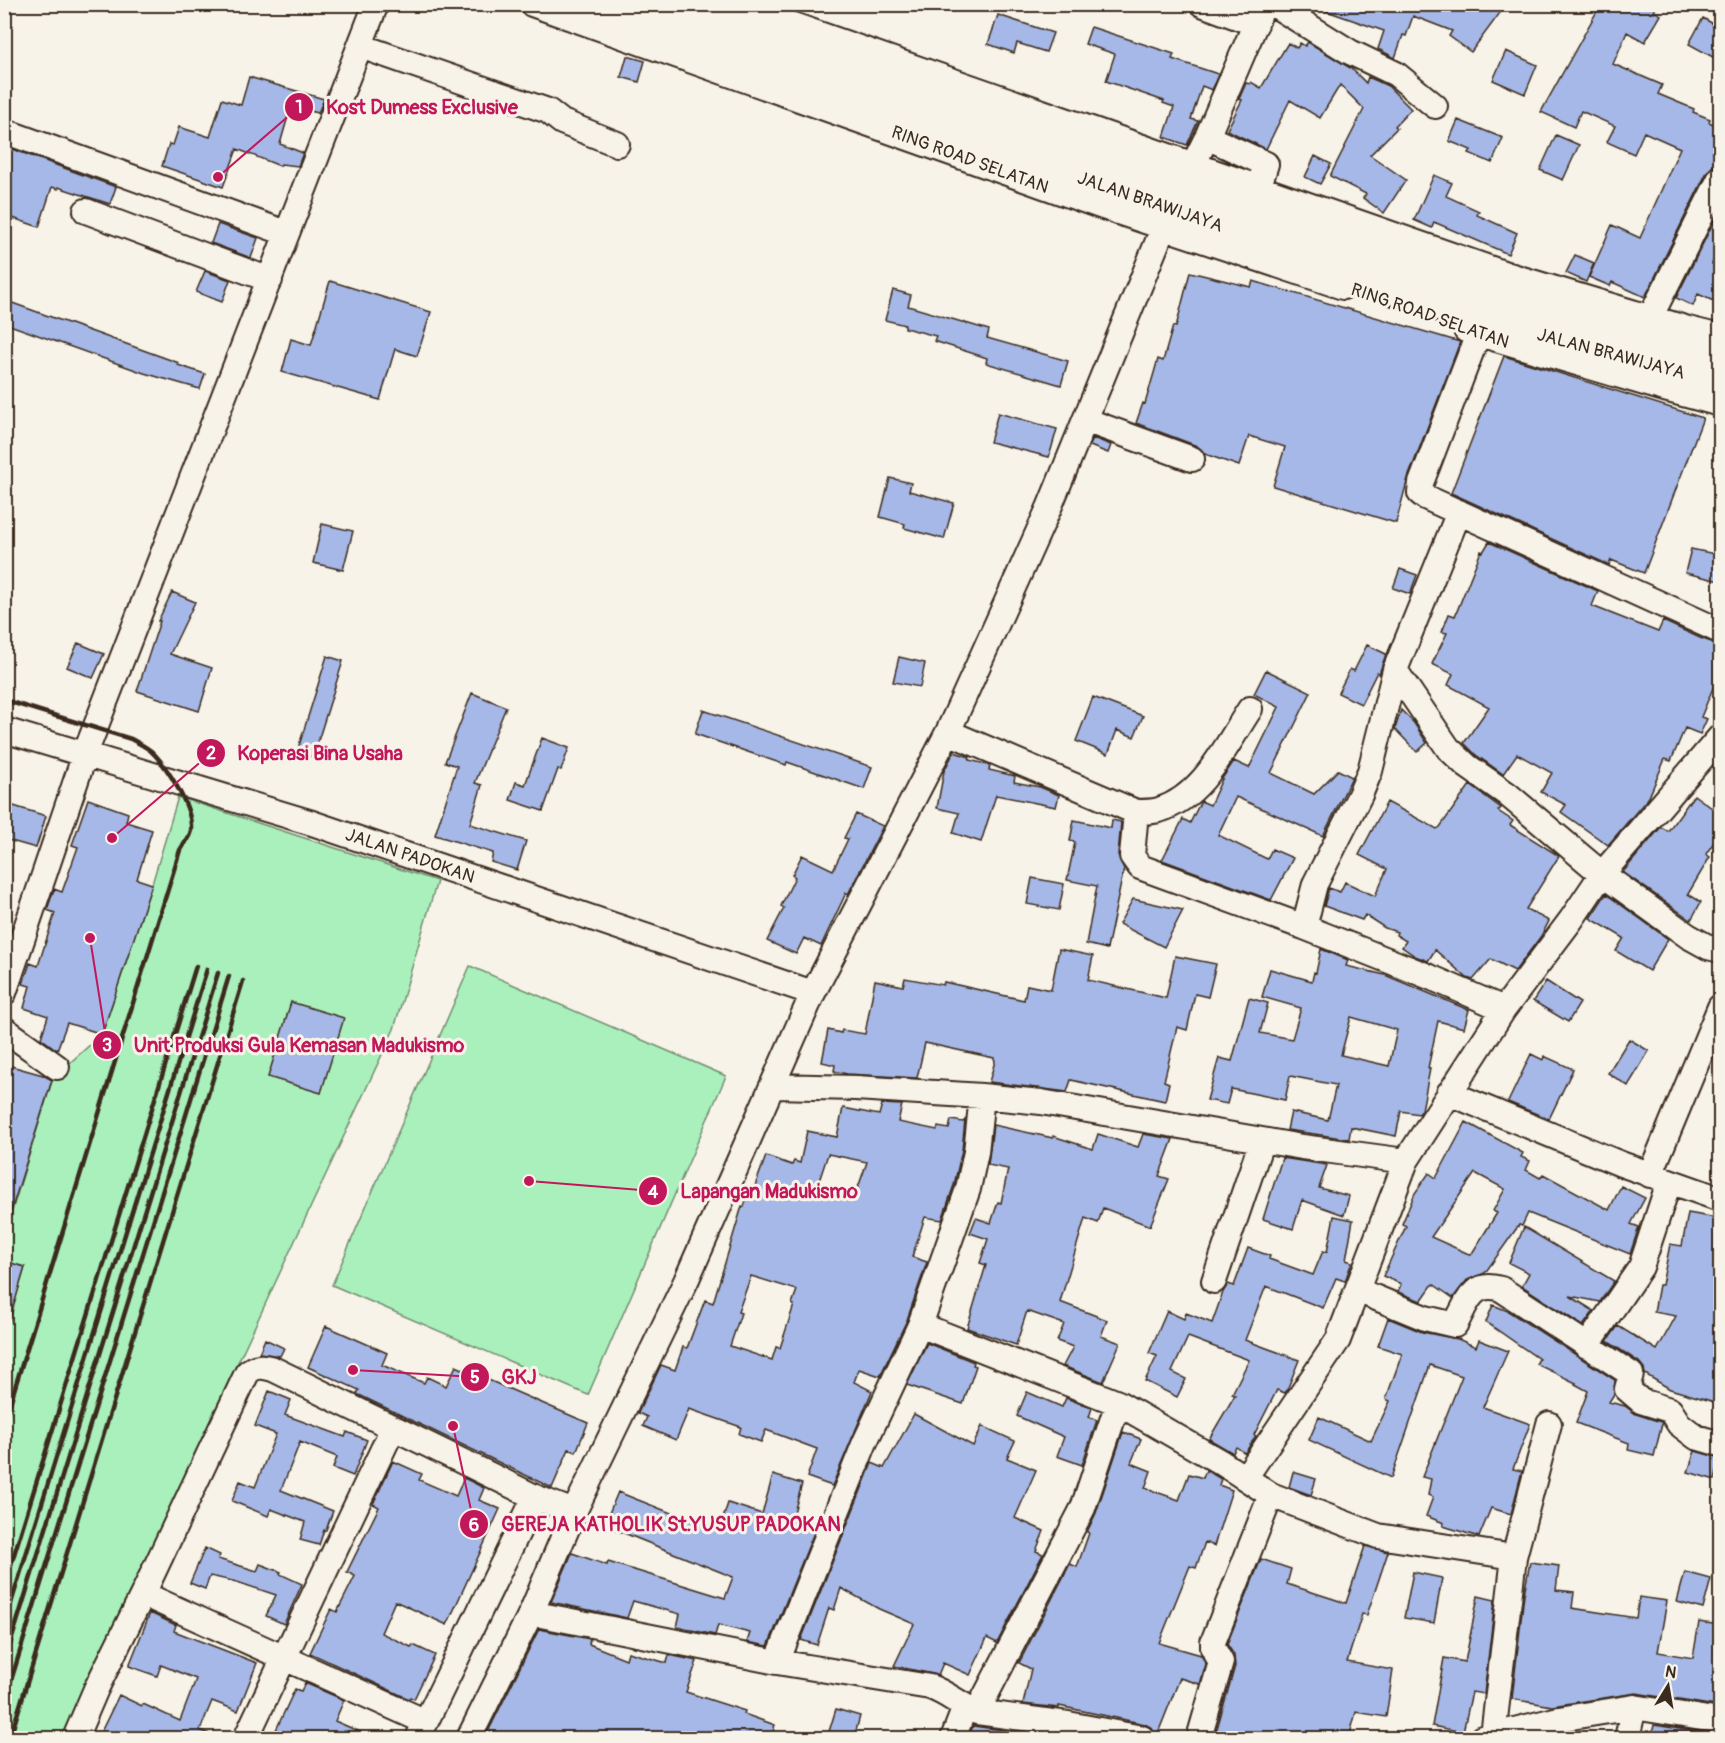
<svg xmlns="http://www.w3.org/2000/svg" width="1725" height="1743" font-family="Pangolin,sans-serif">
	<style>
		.green { fill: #aaf0bd; stroke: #728d6e; stroke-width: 1.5 }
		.building { fill: #a6b8e7; stroke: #3b2a1e; stroke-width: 1.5; fill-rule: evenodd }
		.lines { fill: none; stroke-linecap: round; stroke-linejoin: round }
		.minor-casing { stroke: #3b2a1e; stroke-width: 28 }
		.highway-casing { stroke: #3b2a1e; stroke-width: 38 }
		.minor { stroke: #f7f3e8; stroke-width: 24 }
		.highway { stroke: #f7f3e8; stroke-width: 33 }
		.rail { stroke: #3b2a1e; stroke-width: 4.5 }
		.labels { text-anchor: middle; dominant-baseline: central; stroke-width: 6; stroke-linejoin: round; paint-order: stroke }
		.street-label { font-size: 18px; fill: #3b2a1e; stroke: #f7f3e8 }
		.leader { fill: none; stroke: #c2185b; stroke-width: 2 }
		.callout-dot { fill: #c2185b; stroke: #f7f3e8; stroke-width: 2 }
		.mark-label { font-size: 18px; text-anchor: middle; font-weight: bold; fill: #fff }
		.callout-label { font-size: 20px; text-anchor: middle; font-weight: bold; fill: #c2185b; stroke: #f7f3e8; stroke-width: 6; stroke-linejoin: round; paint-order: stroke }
	</style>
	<rect width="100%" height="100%" fill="#f7f3e8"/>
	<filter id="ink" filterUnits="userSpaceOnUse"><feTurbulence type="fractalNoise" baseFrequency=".0167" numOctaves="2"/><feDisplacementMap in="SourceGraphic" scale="12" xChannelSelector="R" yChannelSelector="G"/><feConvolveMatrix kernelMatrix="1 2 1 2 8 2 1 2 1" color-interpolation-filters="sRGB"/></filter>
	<g filter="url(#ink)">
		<!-- green -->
		<path class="green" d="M178 797 437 881 394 1029 62 1738H5L4 1336 25 1268 5 1261 4 1237 53 1078 102 1034 152 884Z
			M470 966 726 1076 588 1395 332 1285Z"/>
		<!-- building -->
		<path class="building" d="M1316 4H1488L1500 13 1471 52 1449 36 1452 31 1413 16 1406 36 1403 35 1395 58 1378 49 1384 31 1315 7Z
			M1601 4H1658L1654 11 1661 15 1645 42 1627 32 1613 64 1662 85 1658 94 1694 109 1693 112 1710 119 1709 122 1720 127V164L1713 166 1707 172 1645 297 1612 282 1610 286 1589 277 1612 225 1640 238 1680 148 1644 132 1634 154 1607 142 1615 126 1581 111 1574 127 1541 112Z
			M998 15 1053 33 1046 52 1017 43 1014 53 988 44Z
			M1703 18 1720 28V61L1689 44Z
			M1091 27 1174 54 1172 59 1218 74 1212 90 1202 86 1191 119 1198 121 1187 145 1164 137 1174 107 1163 103 1164 101 1106 81 1115 54 1085 44Z
			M1308 42 1352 69 1366 83 1368 77 1388 86 1411 109 1395 126 1397 128 1370 155 1406 180 1384 213 1363 198 1366 194 1330 176 1364 109 1340 85 1320 118 1290 100 1266 149 1227 130 1242 100 1239 99 1246 83 1250 84 1251 82 1261 88 1288 43 1297 48 1300 43 1305 46Z
			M1506 51 1537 65 1525 94 1493 80Z
			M627 56 645 61 639 82 621 77Z
			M249 77 324 99 318 113 291 106 280 144 303 153 298 166 281 164 280 166 237 149 223 187 162 166 169 144 173 145 179 127 210 137 222 99 241 105Z
			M1458 120 1503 138 1492 163 1469 153 1471 150 1449 141Z
			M1556 135 1579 145 1563 180 1540 170Z
			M4 146 116 187 110 204 58 187V189L52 187 39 227 4 215Z
			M1315 156 1331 164 1320 184 1305 177Z
			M1434 175 1452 183 1446 196 1479 211 1477 215 1517 233 1508 254 1434 222 1432 228 1414 220Z
			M1720 209V247L1712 264 1720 268V304L1698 294 1693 306 1676 298Z
			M218 224 258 238 251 258 211 243Z
			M1575 255 1594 263 1586 282 1566 273Z
			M205 271 230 280 222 302 196 292Z
			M1190 272 1251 287 1253 281 1460 342 1408 478 1396 523 1273 486 1285 447 1249 436 1239 466 1205 454 1197 446 1136 423 1143 403 1145 404 1158 359 1163 361 1173 326 1176 327Z
			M330 281 431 312 417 356 395 349 380 400 282 372 291 339 311 345Z
			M893 290 911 295 908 306 989 330 987 338 1068 361 1061 385 986 363 987 358 934 341 936 336 905 328V325L885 320Z
			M4 300 179 363 178 365 205 374 200 389 144 373 4 323Z
			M1504 356 1703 418 1644 573 1611 560 1609 565 1451 493Z
			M998 413 1057 429 1049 457 990 442Z
			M1093 438 1111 445 1108 453 1090 446Z
			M890 478 911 483 909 491 954 503 944 539 904 528 905 524 880 517Z
			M322 524 353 531 343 570 313 563Z
			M1489 542 1598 591 1592 606 1658 632 1663 621 1700 638 1720 645V671L1701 717 1707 719 1700 734 1685 728 1671 761 1665 759 1649 797 1608 845 1561 812 1566 805 1541 792 1552 773 1517 754 1503 774 1476 755 1464 743 1489 707 1448 685 1453 674 1432 664 1447 633 1442 632 1449 614 1455 616 1481 551 1483 552Z
			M1691 549 1720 555V581L1685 573Z
			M1400 569 1417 575 1410 594 1393 588Z
			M172 592 195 602 170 654 212 668 199 711 137 691 160 621H158Z
			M78 643 104 654 93 678 67 667Z
			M1367 645 1386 654 1379 674 1377 672 1361 704 1338 693 1350 669 1354 671Z
			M327 656 343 661 313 757 297 752Z
			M899 657 925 663 920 687 893 682Z
			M1266 670 1311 692 1271 773 1314 794 1338 770 1352 777 1323 836 1236 797 1218 835 1267 859 1272 849 1293 858 1271 900 1162 860 1183 819 1190 823 1201 801 1210 805 1223 777 1234 761 1249 768 1279 707 1254 694Z
			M472 693 506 707 475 783 482 785 470 824 526 841 517 870 491 862 493 853 435 835 457 766 445 762Z
			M1093 697 1143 716 1134 737 1117 730 1108 754 1076 741Z
			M703 710 872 767 864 789 787 762 786 765 695 734Z
			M1401 710 1414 723 1427 743 1417 752 1395 729Z
			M542 738 569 748 561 770 558 769 543 811 510 800 516 782 525 785Z
			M954 752 970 757 969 760 990 765 989 770 1015 776 1014 782 1040 787 1059 795 1056 807 996 795 981 842 953 833 959 813 937 808 944 771Z
			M1470 785 1501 808 1498 811 1513 821 1510 825 1559 856 1526 909 1549 921 1541 936 1515 971 1491 959 1473 980 1467 978 1435 950 1428 961 1415 956 1402 947 1406 941 1396 935 1397 932 1385 928 1365 915 1362 920 1324 906 1329 888 1340 892 1345 882 1375 896 1387 869 1359 855 1387 802 1437 829 1440 827Z
			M1694 795 1720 814V833L1706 854 1710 857 1688 894 1701 902 1691 920 1623 872 1661 827 1668 831Z
			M88 799 128 813 126 822 152 830 137 879 152 884 102 1034 67 1023 57 1050 41 1038 48 1016 24 1008 30 986 23 984 30 963 38 966 55 913 47 910 54 889 62 892 78 847 72 845Z
			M4 803 46 816 36 848 4 839Z
			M856 814 883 826 848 894 846 893 821 946 804 938 796 954 767 941 784 908 781 906 795 877 792 875 802 855 833 870 848 839 844 838Z
			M1074 820 1111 828 1112 820 1121 822 1118 855 1124 869 1107 949 1086 944 1097 886 1067 880 1075 842 1070 841Z
			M1032 878 1064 884 1059 910 1027 904Z
			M1606 894 1668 939 1649 971 1616 951 1624 938 1590 918Z
			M1133 899 1183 910 1164 947 1119 924Z
			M1059 949 1093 956 1088 980 1166 998 1175 956 1216 964 1208 997 1195 994 1187 1030 1177 1027 1164 1081 1169 1083 1165 1101 1071 1080 1067 1092 989 1082 995 1061 994 1058 925 1043 917 1078 847 1074 834 1071 835 1065 822 1062 828 1030 841 1033 842 1030 865 1034 875 980 903 986 905 978 943 985 944 982 1024 1000 1027 985 1051 990Z
			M1321 949 1348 960 1346 966 1385 975 1469 1010 1464 1028 1438 1021 1428 1068 1430 1069 1422 1110 1419 1114 1401 1111 1396 1136 1351 1127 1349 1139 1287 1130 1291 1112 1328 1120 1336 1085 1290 1076 1285 1100 1231 1089 1227 1104 1207 1100 1219 1058 1232 1061 1249 998 1268 1003 1260 1033 1292 1039 1301 1008 1262 997 1270 969 1312 981 1314 972 1316 973ZM1351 1017 1397 1030 1389 1066 1341 1055Z
			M1546 981 1580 1003 1568 1022 1533 1001Z
			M291 1002 344 1018 321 1093 268 1077Z
			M1629 1039 1649 1051 1628 1086 1608 1073Z
			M1531 1054 1543 1060 1544 1056 1573 1069 1549 1119 1508 1102Z
			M4 1064 43 1075 52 1080 8 1221 4 1220Z
			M882 1104 902 1105 898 1122 937 1130 938 1127 949 1129 951 1120 963 1122 965 1120 962 1150 954 1185 942 1220 925 1217 912 1257 927 1262 907 1320 880 1376 859 1369 854 1382 872 1391 832 1486 807 1477 817 1449 766 1430 761 1442 739 1434 741 1427 689 1409 676 1440 643 1426 647 1417 638 1413 661 1365 675 1370 683 1347 687 1348 705 1300 713 1303 742 1206 744 1207 748 1193 752 1194 766 1156 792 1165 794 1161 800 1163 807 1131 837 1137 843 1108 879 1115ZM828 1154 867 1162 853 1202 816 1190ZM751 1276 797 1290 792 1304 794 1305 780 1348 776 1347 772 1360 730 1346 741 1313 738 1312Z
			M1466 1122 1523 1153 1521 1157 1530 1161 1526 1170 1540 1178 1543 1174 1609 1210 1621 1186 1645 1198 1631 1224 1639 1227 1630 1254 1528 1213 1522 1226 1519 1225 1485 1273 1467 1280 1453 1298 1433 1284 1421 1301 1398 1292 1401 1284 1383 1276 1406 1226 1402 1224 1415 1193 1429 1173 1436 1178ZM1475 1173 1505 1189 1493 1211 1497 1213 1471 1255 1431 1237Z
			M993 1125 1053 1138V1136L1093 1149 1098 1134 1138 1147 1143 1134 1173 1139 1159 1176 1169 1179 1150 1226 1103 1208 1098 1223 1085 1218 1060 1302 1107 1320 1101 1336 1120 1343 1103 1382 1063 1366 1073 1347 1057 1341 1064 1324 1027 1311 1016 1345 967 1328 986 1265 980 1263 988 1239 970 1233 976 1218 991 1223 998 1202 1001 1203 1008 1169 988 1165Z
			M1282 1158 1327 1165 1319 1188 1349 1196 1344 1215 1302 1200 1293 1229 1263 1219Z
			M1688 1213 1716 1218V1220L1720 1221V1393L1718 1403 1670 1389 1645 1374 1644 1368 1639 1362 1607 1341 1618 1326 1657 1350 1676 1316 1654 1312 1659 1285H1662L1670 1244 1682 1246Z
			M1334 1216 1353 1220 1346 1260 1352 1262 1345 1281 1336 1278 1323 1308 1266 1286 1245 1340 1299 1360 1287 1390 1285 1393 1277 1390 1254 1435 1256 1436 1245 1453 1236 1447 1233 1453 1209 1439 1235 1395 1232 1394 1249 1360 1188 1337 1172 1372 1186 1379 1177 1397 1145 1381 1157 1356 1149 1353 1167 1311 1184 1319 1186 1313 1212 1323 1223 1292 1228 1284 1234 1286 1248 1248 1270 1256 1269 1259 1313 1275 1323 1251 1327 1252Z
			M1524 1227 1614 1281 1600 1302 1570 1296 1594 1311 1583 1326 1522 1286 1529 1273 1509 1263Z
			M4 1261 25 1267 9 1322 4 1321Z
			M1493 1305 1508 1311 1615 1380 1614 1394 1609 1402 1625 1406 1636 1414 1661 1422 1662 1424 1654 1456 1628 1450 1629 1443 1576 1423 1588 1391 1575 1384 1576 1383 1536 1364 1539 1359 1486 1322Z
			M1388 1318 1422 1332 1458 1339 1476 1347 1479 1340 1508 1351 1483 1407 1530 1424 1513 1469 1522 1471 1511 1514 1491 1508 1479 1537 1443 1526 1444 1523 1426 1516 1433 1497 1428 1495 1431 1479 1422 1477 1462 1376 1430 1365 1391 1478 1309 1440 1319 1417 1371 1441 1390 1401 1386 1399 1402 1354 1378 1346Z
			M326 1326 387 1353 382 1365 424 1383 427 1377 446 1386 456 1366 588 1423 576 1452 569 1449 552 1488 357 1394 359 1390 308 1367Z
			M265 1339 284 1348 280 1356 259 1353Z
			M927 1343 974 1362 973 1365 976 1366 963 1404 907 1385Z
			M269 1391 291 1400 285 1415 345 1437 347 1432 367 1440 353 1476 333 1468 337 1457 300 1442 281 1490 333 1511 326 1530H324L319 1545 300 1540 305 1522 271 1509 268 1516 232 1501 240 1481 255 1487 276 1434 255 1426Z
			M1027 1392 1062 1407 1066 1398 1092 1408 1089 1417 1097 1420 1082 1465 1057 1456 1064 1437 1017 1416Z
			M914 1414 973 1446 982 1426 1015 1441 1007 1458 1036 1470 1015 1518 1044 1531 1036 1551 1043 1554 997 1643 987 1638 970 1675 943 1663 938 1675 894 1666 914 1624 879 1609 841 1588 834 1610 829 1608 817 1645 801 1640 872 1463 884 1468Z
			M1123 1432 1141 1439 1131 1463 1151 1471 1145 1488 1179 1500 1189 1474 1203 1478 1206 1470 1221 1479 1219 1485 1232 1490 1214 1546 1205 1542 1196 1568 1190 1566 1159 1643 1201 1655 1206 1664 1200 1684 1180 1678 1156 1738 1152 1728 1145 1724 1059 1706V1708L1023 1704 1031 1669 1019 1663 1070 1564 1077 1567 1089 1533 1087 1532 1096 1513Z
			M1695 1451 1720 1458 1715 1480 1688 1472Z
			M393 1461 422 1474 419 1480 456 1496 464 1478 484 1488 479 1500 500 1509 447 1625 395 1601 381 1633 411 1647 413 1645 435 1655 414 1699 410 1697 409 1699 310 1653 331 1609 337 1612 355 1576 347 1572 379 1507 373 1504Z
			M1293 1472 1316 1479 1311 1495 1289 1487Z
			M773 1475 802 1484 791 1523 815 1530 768 1646 747 1642 750 1633 718 1625 715 1635 677 1627 680 1614 633 1601 627 1618 551 1602 572 1553 607 1565 608 1562 725 1598 733 1577 604 1525 618 1492 666 1511 720 1528 728 1503 762 1514Z
			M1365 1546 1388 1552 1367 1615 1362 1614 1347 1662 1393 1670 1386 1717 1356 1712 1349 1738H1264L1241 1732 1239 1738H1235L1216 1732 1235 1666 1234 1655 1227 1644 1261 1559 1291 1569 1287 1584 1346 1603Z
			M205 1548 220 1555 218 1559 257 1571 260 1564 281 1572 280 1574 302 1584 284 1624 266 1616 276 1595 237 1582 210 1576 205 1589 190 1583Z
			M1530 1562 1559 1566 1556 1590 1574 1592 1572 1608 1636 1618 1639 1597 1667 1601 1658 1652 1693 1658 1699 1622 1720 1625V1689L1716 1706 1636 1693 1552 1706 1512 1699 1524 1594Z
			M1413 1572 1442 1578 1434 1623 1404 1618Z
			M1685 1572 1711 1579 1703 1609 1677 1602Z
			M1478 1596 1495 1600 1484 1694 1472 1692 1463 1732 1432 1726 1444 1658 1465 1662Z
			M150 1613 176 1625 174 1631 257 1663 238 1711 212 1701 200 1730 219 1738H98L119 1695 142 1706 143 1704 180 1721 196 1679 161 1665 157 1676 129 1666Z
			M539 1629 590 1639 589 1644 626 1659 628 1652 667 1663 669 1655 697 1661 686 1692 745 1711 744 1714 775 1725 771 1738H485Z
			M305 1683 344 1700 335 1721 374 1738H289L275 1732 295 1689 301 1691Z
			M836 1709 860 1716 854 1738H827Z
			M1654 1725 1712 1734V1738H1651Z
			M973 1726 1002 1730 1018 1735 1017 1738H968Z"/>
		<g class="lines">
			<!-- minor casing -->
			<g class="minor-casing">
				<path id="minor" d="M532 4 1100 206 1343 287
					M733 4 1509 275 1688 329 1720 337
					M1202 4 1256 24
					M1273 4 1350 52 1396 74 1435 106
					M360 46 548 111 562 122 617 144
					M4 131 286 233
					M1207 137 1266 164 1254 202
					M1193 165 1207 137 1264 4
					M86 211 270 280
					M1650 318 1720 178
					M1466 330 1668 390 1720 404
					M1478 334 1421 483 1420 493 1425 497 1720 631
					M1085 420 1192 459
					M1395 670 1448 748 1467 766 1507 794 1602 874 1688 936 1708 947 1720 950
					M4 730 312 823 813 993
					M948 732 1136 812C1143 812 1152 812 1159 810 1204 796 1226 745 1250 709
					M1136 812 1132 856 1140 867 1304 927 1430 977 1504 1009
					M1304 927 1315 884 1360 795 1370 771 1395 670 1459 512
					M4 993 85 754 376 4
					M4 1029 57 1067
					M774 1086 856 1088 982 1096 1041 1102 1302 1147 1406 1161 1504 1009 1571 920 1602 874 1720 737
					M1449 1093 1621 1164 1720 1199
					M1650 1175 1720 1007
					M1214 1281 1262 1140
					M1357 1290 1425 1318 1455 1325C1467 1303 1472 1280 1501 1289L1631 1374 1627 1389 1641 1401 1670 1410 1679 1424 1696 1437 1720 1444
					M920 1325 1118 1403 1222 1463 1271 1495 1378 1536 1514 1557
					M1587 1346 1641 1267 1669 1182
					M1245 1478 1338 1340 1406 1161
					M143 1594 426 1722
					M531 1613 777 1662 930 1687C947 1693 960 1705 977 1712L1068 1724 1142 1738
					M777 1662 865 1442 920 1325 968 1189 976 1152 982 1096
					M977 1712 1083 1508 1118 1403
					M1493 1736 1514 1557 1549 1424
					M75 1738 96 1689 143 1594 247 1373C255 1365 263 1366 273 1369L535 1497 574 1512
					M246 1738 393 1428
					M418 1738 535 1497
					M469 1738 531 1613 574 1512 686 1281 813 993 948 732 1049 508 1164 226
					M953 1738 965 1707
					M1199 1738 1221 1662 1213 1648V1642L1271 1495
					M1482 1738 1559 1719 1634 1707 1720 1721
					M1627 1738 1634 1707"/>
			</g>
			<!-- highway casing -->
			<g class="highway-casing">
				<path id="highway" d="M585 4 1481 318 1591 350 1720 383
					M675 4 1471 282 1648 338 1720 357"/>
			</g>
			<!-- minor -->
			<use href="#minor" class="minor"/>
			<!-- highway -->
			<use href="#highway" class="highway"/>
			<!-- rail -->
			<path class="rail" d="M4 700 131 739C138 743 145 746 151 751 167 766 193 808 191 830 190 838 184 843 180 850L4 1423
				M4 1587 196 966
				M4 1626 207 969
				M4 1664 218 973
				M4 1703 229 976
				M10 1738 243 981"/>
		</g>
	</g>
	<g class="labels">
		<!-- street labels -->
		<g class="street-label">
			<text transform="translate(970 160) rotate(20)">RING ROAD SELATAN</text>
			<text transform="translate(1150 202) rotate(19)">JALAN BRAWIJAYA</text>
			<text transform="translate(1430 316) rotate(19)">RING ROAD SELATAN</text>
			<text transform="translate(1611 354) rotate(15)">JALAN BRAWIJAYA</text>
			<text transform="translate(410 856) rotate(19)">JALAN PADOKAN</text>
		</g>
	</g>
	<!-- callouts -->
	<path class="leader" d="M218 177L299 107M112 838L211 753M90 938L107 1045M529 1181L653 1191M353 1370L475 1377M453 1426L474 1524"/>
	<g class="callout-dot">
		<circle cx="218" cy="177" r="6"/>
		<circle cx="112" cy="838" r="6"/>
		<circle cx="90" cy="938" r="6"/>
		<circle cx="529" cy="1181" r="6"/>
		<circle cx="353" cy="1370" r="6"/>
		<circle cx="453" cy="1426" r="6"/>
		<circle cx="299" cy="107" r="15"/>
		<circle cx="211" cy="753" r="15"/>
		<circle cx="107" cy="1045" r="15"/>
		<circle cx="653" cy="1191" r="15"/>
		<circle cx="475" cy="1377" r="15"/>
		<circle cx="474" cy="1524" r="15"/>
	</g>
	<g class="mark-label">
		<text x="299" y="113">1</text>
		<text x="211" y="759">2</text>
		<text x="107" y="1051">3</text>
		<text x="653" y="1198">4</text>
		<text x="475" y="1383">5</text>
		<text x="474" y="1531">6</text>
	</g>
	<g class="callout-label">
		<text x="422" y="114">Kost Dumess Exclusive</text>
		<text x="320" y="760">Koperasi Bina Usaha</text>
		<text x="299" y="1052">Unit Produksi Gula Kemasan Madukismo</text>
		<text x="769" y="1198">Lapangan Madukismo</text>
		<text x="519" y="1384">GKJ</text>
		<text x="671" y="1531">GEREJA KATHOLIK St.YUSUP PADOKAN</text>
	</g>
	<!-- margin -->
	<rect width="1725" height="1743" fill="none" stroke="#f7f3e8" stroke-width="24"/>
	<rect x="12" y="12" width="1701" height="1719" fill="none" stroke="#3b2a1e" stroke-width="2" filter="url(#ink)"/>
	<!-- north arrow -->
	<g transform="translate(1668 1686) rotate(11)" stroke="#f7f3e8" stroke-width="4.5" paint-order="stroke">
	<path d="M0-4.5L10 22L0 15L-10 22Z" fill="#3b2a1e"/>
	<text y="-9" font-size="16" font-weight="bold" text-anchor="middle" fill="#3b2a1e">N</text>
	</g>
</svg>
